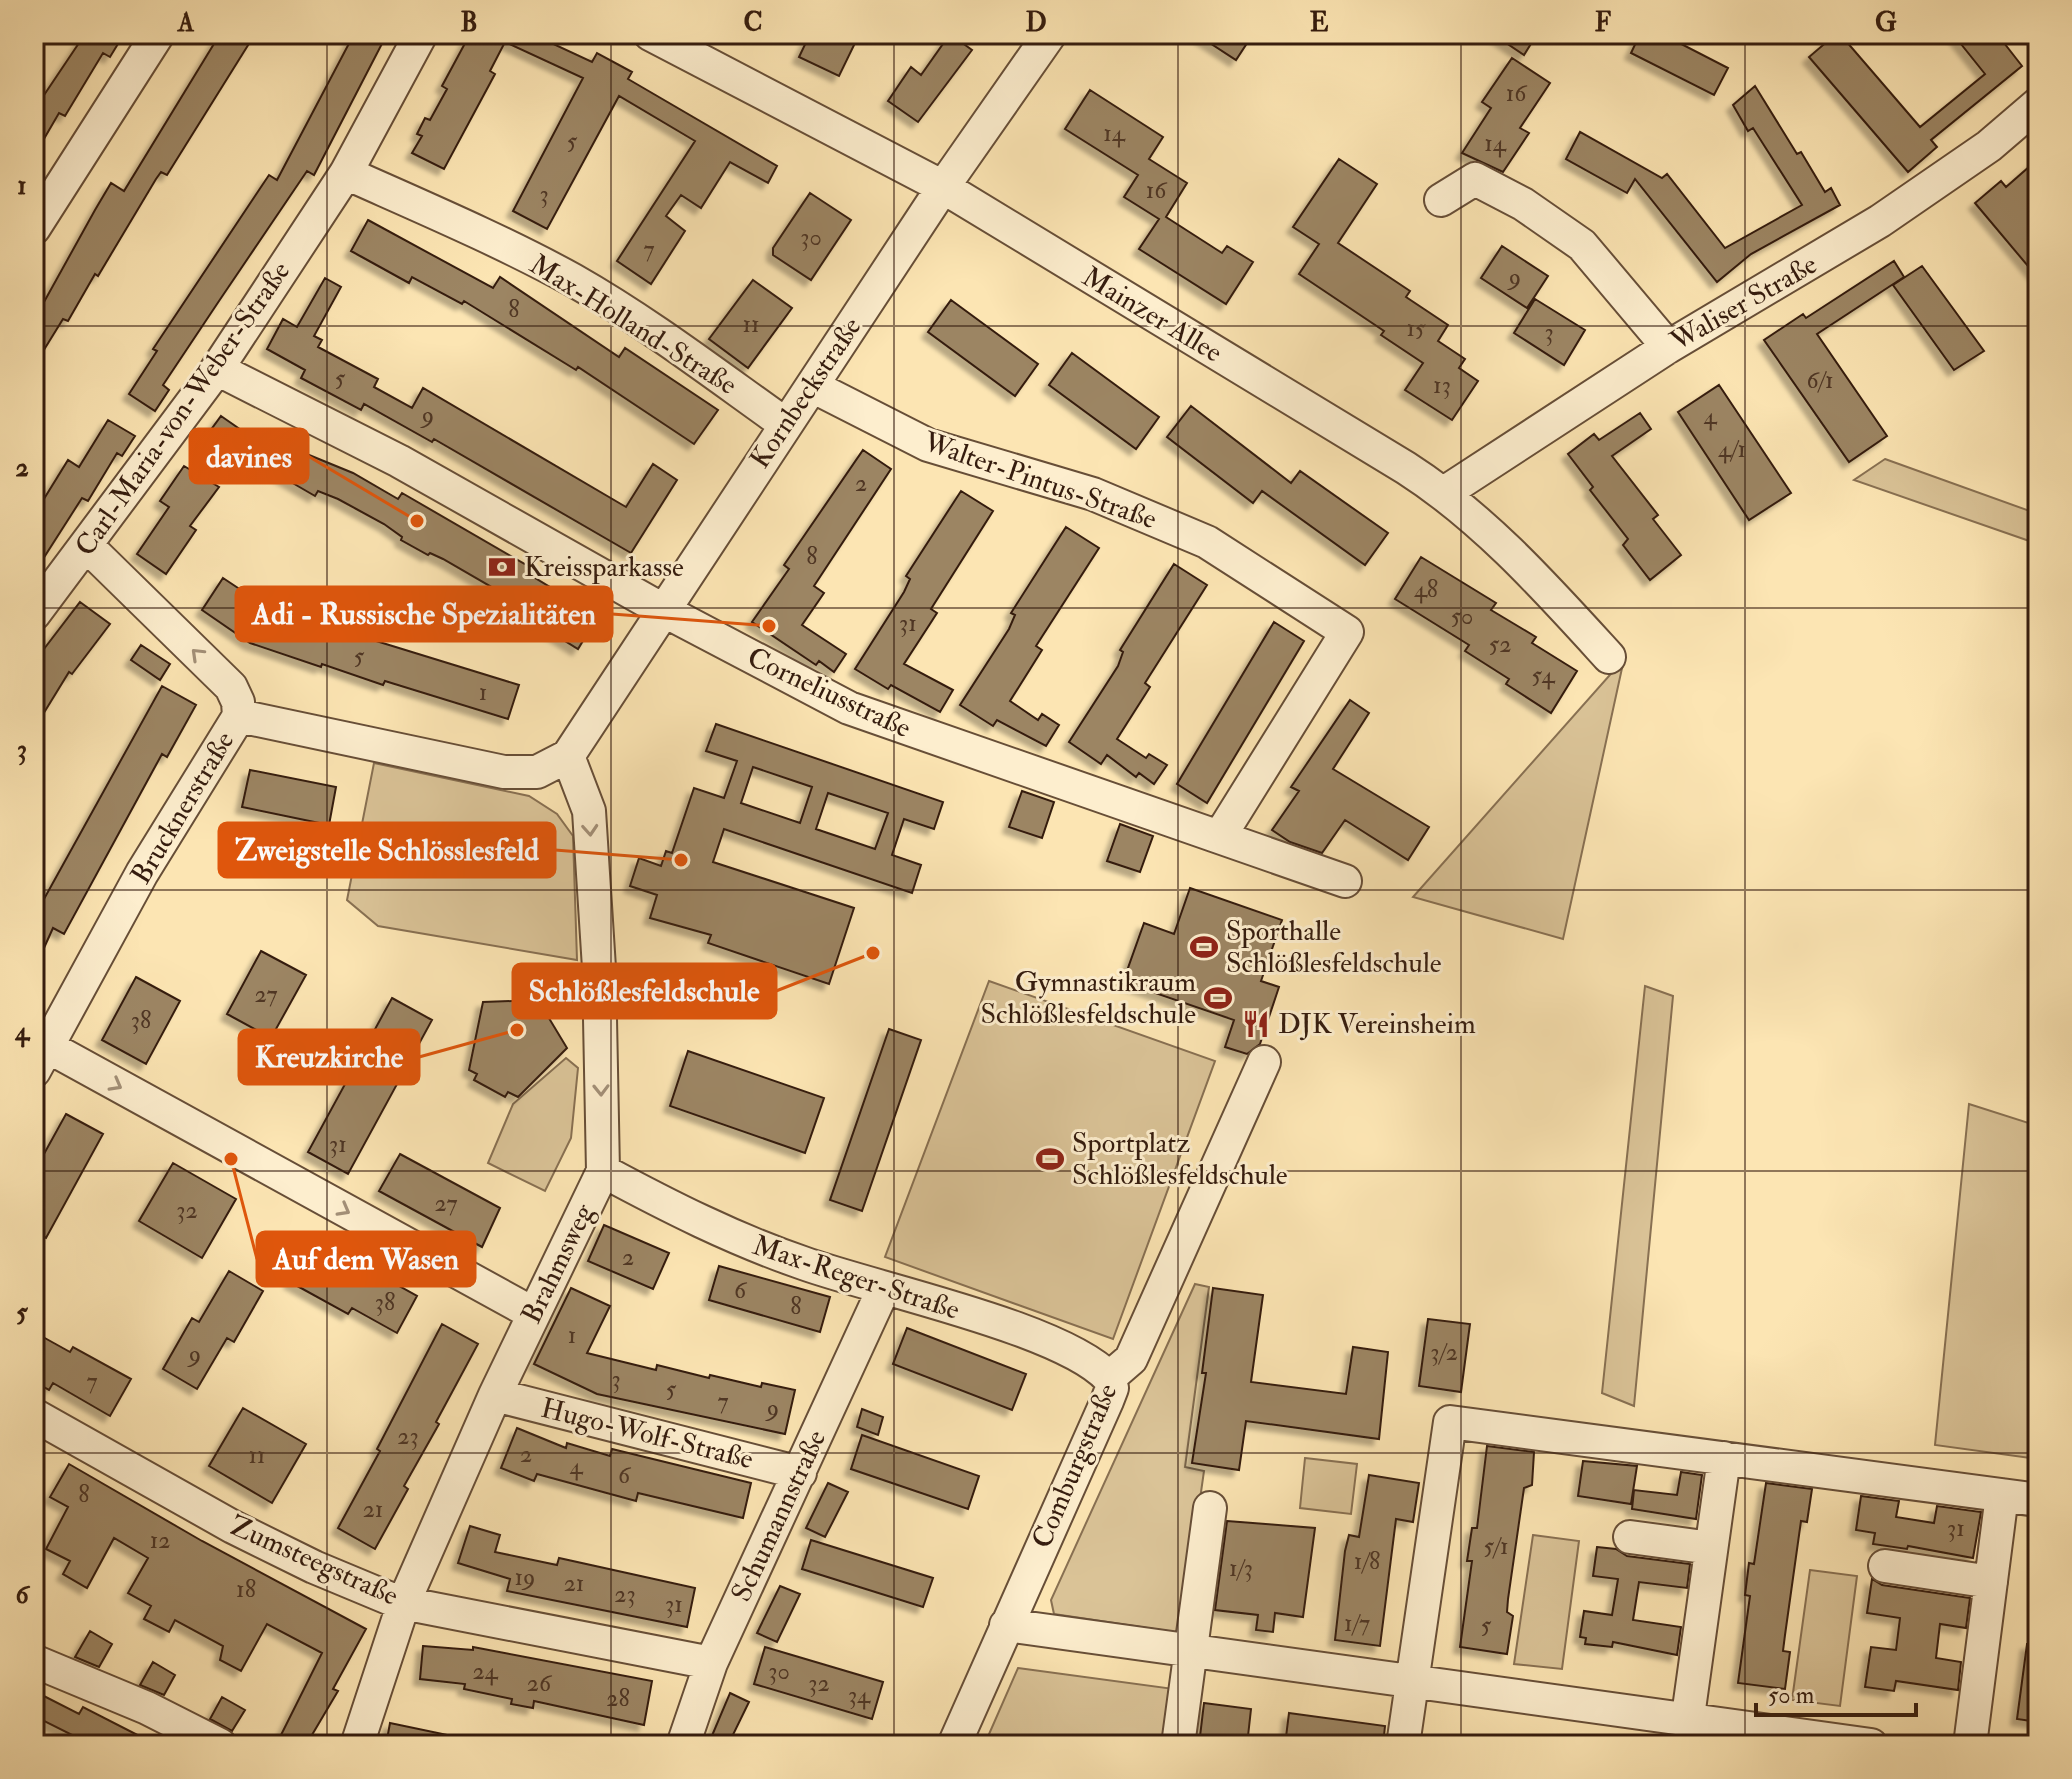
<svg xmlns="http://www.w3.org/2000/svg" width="2072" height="1779" font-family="'IM FELL Double Pica',serif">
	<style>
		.green { fill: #dac397; stroke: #887052; stroke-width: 2 }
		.building { fill: #9c8564; stroke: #351c0e; stroke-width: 2; fill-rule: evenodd; filter: url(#shadow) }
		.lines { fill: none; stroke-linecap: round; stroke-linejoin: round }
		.minor-casing { stroke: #674e37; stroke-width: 36 }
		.minor { stroke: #fdeece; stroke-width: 32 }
		.oneway { stroke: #a39078 }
		.grid { fill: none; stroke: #351c0e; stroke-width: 2; stroke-opacity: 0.55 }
		.labels { text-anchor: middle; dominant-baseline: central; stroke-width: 6; stroke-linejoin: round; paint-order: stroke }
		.number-label { font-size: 24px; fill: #4f3624 }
		.street-label { font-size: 28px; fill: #351c0e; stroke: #fdeece }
		.poi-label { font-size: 28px; fill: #351c0e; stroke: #fdeece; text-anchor: start }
		.leader { fill: none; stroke: #df560c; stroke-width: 3 }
		.callout-dot { fill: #df560c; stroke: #fdeece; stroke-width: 3 }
		.callout { fill: #df560c; stroke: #df560c; stroke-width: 3 }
		.callout-label { font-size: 30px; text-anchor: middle; font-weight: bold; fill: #fff }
		.neatline { fill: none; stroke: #351c0e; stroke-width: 3 }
		.grid-label { font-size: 26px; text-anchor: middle; font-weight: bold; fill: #351c0e }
	</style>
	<defs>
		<filter id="shadow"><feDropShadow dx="-6" dy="6" stdDeviation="2" flood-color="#0004"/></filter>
	</defs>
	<rect width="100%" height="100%" fill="#fce5b3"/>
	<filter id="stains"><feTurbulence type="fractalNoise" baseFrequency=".0025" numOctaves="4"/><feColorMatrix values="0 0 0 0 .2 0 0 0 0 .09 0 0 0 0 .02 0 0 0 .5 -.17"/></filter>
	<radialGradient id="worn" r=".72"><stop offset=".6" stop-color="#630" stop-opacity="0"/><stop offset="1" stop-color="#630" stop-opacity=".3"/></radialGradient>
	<!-- green -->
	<path class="green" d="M1885 459 2038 514V544L1854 480Z
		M1624 659 1563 939 1413 897Z
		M374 763 529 796 557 814 573 836 577 960 378 926 347 900Z
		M989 981 1215 1061 1113 1339 885 1257Z
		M1645 986 1673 996 1634 1406 1602 1393Z
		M566 1058 578 1068 571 1138 545 1191 488 1163 513 1104Z
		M1969 1104 2038 1126V1459L1935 1445Z
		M1195 1284 1209 1287 1185 1467 1204 1471 1181 1633 1054 1614 1051 1600Z
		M1305 1458 1357 1464 1351 1514 1300 1508Z
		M1533 1535 1579 1541 1562 1669 1514 1664Z
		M1810 1570 1857 1576 1840 1706 1792 1700Z
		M1018 1668 1174 1689 1167 1745H1013L986 1741Z"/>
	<!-- building -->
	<path class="building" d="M85 34H124L110 57 103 53 65 116 59 113 34 156V110Z
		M220 34H255L167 175 161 172 156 179 98 276 95 274 68 321 63 319 34 366V320L95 210 111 183 124 191Z
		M354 34H387L314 175 307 171 219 301 163 385 169 390 155 411 129 394 157 351 153 349 269 175 277 180Z
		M470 34H532L592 62 597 53 632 72 628 79 777 166 768 183 730 162 701 208 681 195 666 216 685 231 651 284 617 261 695 141 619 96 547 229 513 211 583 78 505 42 490 71 495 74 444 169 412 153 422 136 417 134 425 118 430 120 447 89 442 86Z
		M810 34H840L856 41 839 76 799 57Z
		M950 34 972 50 918 122 888 101 911 67 921 75Z
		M1196 34H1253L1236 60Z
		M1493 34H1537L1524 55Z
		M1640 34H1662L1728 68 1714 95 1631 53Z
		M1836 34H1840L1920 127 1985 74 1953 34H1997L2022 66 1931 140 1937 147 1908 172 1809 57Z
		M1512 58 1550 83 1520 128 1529 133 1503 172 1462 153 1491 108 1482 102Z
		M1755 86 1797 154 1801 152 1825 192 1831 188 1840 205 1751 254 1717 282 1635 179 1627 193 1566 159 1580 132 1662 178 1667 174 1725 248 1802 205 1753 128 1748 131 1733 105Z
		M1090 90 1163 137 1149 159 1187 183 1166 217 1222 253 1227 246 1253 262 1226 304 1139 249 1159 219 1124 197 1138 175 1065 129Z
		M1339 159 1377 184 1338 243 1410 291 1406 297 1448 325 1438 341 1465 359 1459 368 1478 381 1452 420 1405 390 1423 363 1381 335 1384 331 1299 274 1319 244 1293 227Z
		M2038 159V278L1975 203 2001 181 2006 187Z
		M810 193 851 220 811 280 773 255V248Z
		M368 220 493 288 500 277 619 357 625 348 718 410 694 444 578 367 576 370 464 301 462 304 412 277 409 283 351 251Z
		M1502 246 1548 276 1527 308 1481 278Z
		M1894 261 1904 277 1817 334 1887 436 1849 462 1764 340 1803 314 1806 318Z
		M1922 266 1984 351 1954 370 1893 285Z
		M325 278 341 287 314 336 322 340 318 347 378 379 374 387 412 408 423 388 626 507 653 464 677 480 631 553 434 439 432 442 364 404 361 410 301 378 305 370 267 349 283 319 297 327Z
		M753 280 792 308 748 368 709 339Z
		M1535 299 1585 330 1564 365 1514 333Z
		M951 300 1038 364 1015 396 928 332Z
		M1072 353 1159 417 1136 449 1049 385Z
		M1719 385 1791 493 1749 520 1678 412Z
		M1191 406 1291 483 1300 471 1388 533 1365 565 1262 491 1253 503 1167 437Z
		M1640 413 1651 429 1612 456 1658 515 1653 519 1681 555 1650 580 1623 545 1628 539 1590 490 1593 487 1568 454 1594 434 1599 440Z
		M221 416 254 439 235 464 202 442Z
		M108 420 135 436 122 456 117 453 88 501 82 498 34 573V515L68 460 79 467Z
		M292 448 353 473 398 499 402 493 535 570 532 576 598 616 578 649 528 618 533 611 443 559 430 553 428 555 401 540 402 537 384 524 338 499 318 491 315 496 277 474Z
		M863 450 891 469 814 586 824 593 802 625 846 654 834 672 819 661 816 665 752 622 789 569 784 565Z
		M184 466 219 487 190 526 196 530 166 574 137 554 169 507 160 501Z
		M961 491 993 511 931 609 937 613 904 664 953 690 940 712 891 685 888 689 855 669 904 592 910 579 906 576Z
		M1066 527 1099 548 1036 646 1042 650 1010 701 1038 720 1042 714 1059 725 1046 746 997 720 993 726 960 705 1009 629 1015 615 1011 613Z
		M1421 557 1496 603 1491 610 1536 637 1532 643 1577 671 1551 713 1506 684 1509 679 1465 651 1469 645 1395 599Z
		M1174 564 1207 585 1145 683 1150 687 1117 739 1146 758 1149 754 1167 765 1154 784 1139 773 1136 777 1107 755 1101 764 1069 742 1118 666 1123 652 1120 650Z
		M223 578 283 618 332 633 334 628 519 685 508 719 385 681 383 685 322 664 321 667 250 643 202 610Z
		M80 602 110 624 72 674 69 672 34 729V662Z
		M1274 622 1304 641 1207 803 1177 784Z
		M141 645 170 664 160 680 131 660Z
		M162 686 196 705 167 757 162 754 64 934 53 928 34 970V917Z
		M1350 700 1369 713 1333 769 1429 827 1408 860 1345 820 1322 853 1290 842 1272 830 1299 791 1291 787Z
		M716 724 943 802 934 829 904 819 892 855 921 865 912 893 724 829 713 862 854 908 829 984 708 943 711 935 650 918 657 895 630 886 639 858 661 866 666 851 672 853 694 788 724 798 737 761 706 751ZM753 767 812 787 800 823 741 803ZM828 793 888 813 875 849 816 829Z
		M250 770 336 787 329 825 242 807Z
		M1022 791 1054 802 1042 838 1009 827Z
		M1120 824 1153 836 1140 872 1107 861Z
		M1190 888 1282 920 1261 981 1279 987 1260 1044 1247 1054 1225 1047 1234 1020 1123 982 1144 923 1174 934Z
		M261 951 306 975 271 1038 227 1014Z
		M136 977 180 1001 146 1064 102 1040Z
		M392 998 432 1020 348 1174 308 1152Z
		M538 1000 567 1048 518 1097 508 1092 505 1097 474 1080 477 1074 469 1070 483 1002Z
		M889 1029 921 1040 862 1211 830 1200Z
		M688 1051 824 1098 805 1153 670 1106Z
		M66 1114 103 1134 46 1238 34 1232V1172Z
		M400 1154 500 1208 482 1247 379 1191Z
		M173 1163 236 1199 202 1258 139 1221Z
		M604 1225 669 1253 653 1289 588 1261Z
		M311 1245 369 1277 372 1271 417 1296 397 1333 352 1308 348 1314 290 1282Z
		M719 1266 830 1297 820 1332 709 1300Z
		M229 1271 263 1291 234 1342 227 1338 197 1389 163 1369 192 1318 199 1322Z
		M571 1288 610 1306 587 1353 656 1370 657 1365 709 1378 710 1375 761 1387 762 1383 795 1390 785 1434 597 1394 534 1364Z
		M1213 1288 1263 1295 1251 1382 1346 1394 1353 1347 1388 1352 1379 1439 1246 1421 1239 1470 1192 1463 1206 1373H1202Z
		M1428 1319 1470 1324 1461 1392 1419 1386Z
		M442 1324 478 1344 436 1422 439 1424 404 1486 408 1489 375 1549 338 1528 380 1451 377 1449Z
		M907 1328 1026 1374 1012 1410 893 1364Z
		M34 1332 70 1352 73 1347 131 1379 110 1416 53 1383 49 1390 34 1382Z
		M243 1408 306 1444 272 1503 209 1466Z
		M862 1409 883 1417 878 1435 857 1427Z
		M517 1428 566 1448 567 1443 610 1456 612 1449 751 1483 743 1518 638 1493 636 1501 537 1474 534 1481 501 1468Z
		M862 1435 979 1476 968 1509 851 1469Z
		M1487 1446 1534 1452 1532 1485 1524 1488 1508 1599 1507 1612 1513 1616 1507 1654 1460 1647 1472 1561H1467L1472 1528H1477Z
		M1583 1461 1637 1466 1631 1504 1578 1496Z
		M69 1464 202 1541 366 1629 333 1689 338 1691 306 1745H276L322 1653 267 1624 241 1671 220 1660 223 1646 175 1620 169 1632 144 1619 151 1606 128 1593 148 1558 114 1538 87 1588 63 1574 70 1561 46 1549 68 1507 50 1497Z
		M1681 1472 1702 1475 1696 1519 1632 1509 1634 1490 1677 1495Z
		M1369 1475 1419 1483 1413 1522 1396 1519 1380 1646 1335 1640 1345 1551 1349 1535 1359 1537Z
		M828 1483 848 1492 825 1537 806 1528Z
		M1766 1483 1812 1489 1807 1522 1801 1521 1785 1635 1783 1651 1790 1652 1785 1689 1738 1683 1750 1596 1745 1595 1749 1563 1754 1564Z
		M1861 1496 1899 1501 1896 1517 1934 1523 1937 1506 1981 1512 1973 1558 1908 1546 1907 1549 1873 1544 1875 1533 1856 1530Z
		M1227 1521 1315 1528 1303 1617 1275 1613 1273 1632 1256 1630 1258 1615 1215 1610Z
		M470 1526 500 1535 495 1552 557 1565 559 1558 695 1588 687 1627 507 1591 510 1579 458 1563Z
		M811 1540 933 1578 923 1607 802 1569Z
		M1597 1547 1616 1549 1627 1556 1690 1564 1687 1588 1639 1582 1633 1620 1681 1627 1677 1655 1613 1642 1612 1647 1585 1644 1586 1638 1580 1637 1584 1611 1612 1615 1618 1579 1593 1576Z
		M1872 1579 1882 1585 1970 1598 1966 1628 1940 1624 1936 1658 1961 1662 1958 1690 1896 1681 1894 1691 1865 1687 1871 1647 1896 1650 1900 1618 1867 1613Z
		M780 1586 800 1594 777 1642 757 1633Z
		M90 1631 112 1644 99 1667 75 1657Z
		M2027 1644 2038 1645V1722L2017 1719Z
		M423 1646 473 1650V1647L652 1681 644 1725 534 1701 533 1708 511 1704 512 1699 464 1689 465 1684 420 1679Z
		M765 1647 883 1682 872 1719 754 1684Z
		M153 1662 175 1675 164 1695 140 1685Z
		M34 1691 79 1714 83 1707 157 1745H92L34 1716Z
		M730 1693 749 1702 728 1745 711 1738Z
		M222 1697 245 1710 232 1731 210 1719Z
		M1204 1703 1251 1709 1247 1745H1199Z
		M1289 1713 1385 1726 1383 1745H1285Z
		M390 1723 457 1737 456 1745H386Z"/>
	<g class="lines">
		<!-- minor casing -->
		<g class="minor-casing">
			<path id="minor" d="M650 34 943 187 1406 468C1484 518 1547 589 1609 657
				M346 173C422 207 500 240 573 280 647 322 716 375 785 424
				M1441 200 1475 179 1523 204 1582 245 1668 347
				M34 228 158 34
				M217 369 399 461 661 609 849 708 1345 881
				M812 386 928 445 1093 494 1207 542 1347 632 1220 836
				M1444 493 1668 347 1880 221 1989 146 2038 104
				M87 546 231 687 238 702 239 716
				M34 614 217 369 346 173 421 34
				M34 1039 534 1314
				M34 1071 142 873 239 716 504 772H537L568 756 943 187 1050 34
				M603 1171C668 1206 733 1239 803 1263 875 1289 1063 1328 1109 1378
				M1109 1378 1131 1359 1264 1062
				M495 1395 800 1473
				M34 1415 233 1527 314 1567 398 1602 711 1663
				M1630 1537 1711 1548
				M1885 1566 1991 1582
				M1006 1625 1871 1745
				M34 1661 147 1708 220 1745
				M357 1745 404 1602 495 1395 603 1171 599 968 589 811 568 756
				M683 1745 711 1663 883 1290
				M954 1745 1107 1401 1112 1388 1109 1378
				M1178 1745 1210 1508
				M1403 1745 1450 1422 2038 1500
				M1684 1745 1724 1458
				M1970 1745 2002 1495"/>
		</g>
		<!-- minor -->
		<use href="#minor" class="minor"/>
	</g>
	<!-- one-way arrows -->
	<defs><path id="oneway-chevron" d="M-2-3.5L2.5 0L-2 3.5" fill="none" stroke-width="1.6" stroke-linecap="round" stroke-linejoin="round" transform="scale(2)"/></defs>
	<g class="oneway">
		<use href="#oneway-chevron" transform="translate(197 654) rotate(-136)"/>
		<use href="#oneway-chevron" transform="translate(590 830) rotate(86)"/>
		<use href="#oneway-chevron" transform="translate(116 1085) rotate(29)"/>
		<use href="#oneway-chevron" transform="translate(601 1090) rotate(89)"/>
		<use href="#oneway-chevron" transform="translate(344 1210) rotate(29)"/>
	</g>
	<!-- grid -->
	<path class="grid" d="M327 34V1745M611 34V1745M894 34V1745M1178 34V1745M1461 34V1745M1745 34V1745M34 326H2038M34 608H2038M34 890H2038M34 1171H2038M34 1453H2038"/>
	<!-- icons -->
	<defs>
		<g id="bank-bare" transform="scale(2.16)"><path d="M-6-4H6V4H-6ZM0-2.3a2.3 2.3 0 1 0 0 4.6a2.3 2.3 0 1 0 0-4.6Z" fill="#8f2418" stroke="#fdeece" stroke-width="2.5" paint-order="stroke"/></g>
		<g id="stadium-bare" transform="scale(2.16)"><path d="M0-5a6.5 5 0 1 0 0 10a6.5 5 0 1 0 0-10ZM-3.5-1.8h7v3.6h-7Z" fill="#8f2418" stroke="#fdeece" stroke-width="2.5" paint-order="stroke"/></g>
		<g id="restaurant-bare" transform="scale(2.16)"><path d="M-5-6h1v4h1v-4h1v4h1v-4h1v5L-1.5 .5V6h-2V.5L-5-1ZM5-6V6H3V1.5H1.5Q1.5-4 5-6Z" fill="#8f2418" stroke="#fdeece" stroke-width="2.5" paint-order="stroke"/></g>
	</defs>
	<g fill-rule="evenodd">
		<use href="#bank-bare" x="502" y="567"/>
		<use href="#stadium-bare" x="1204" y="947"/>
		<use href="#stadium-bare" x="1218" y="998"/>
		<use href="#restaurant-bare" x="1256" y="1024"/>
		<use href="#stadium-bare" x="1050" y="1159"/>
	</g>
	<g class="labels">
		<!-- number labels -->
		<g class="number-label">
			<text x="1516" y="93">16</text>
			<text x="1114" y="133">14</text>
			<text x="572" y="141">5</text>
			<text x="1495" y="143">14</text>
			<text x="1156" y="190">16</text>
			<text x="544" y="194">3</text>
			<text x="811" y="237">30</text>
			<text x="649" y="249">7</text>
			<text x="1515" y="277">9</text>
			<text x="514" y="309">8</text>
			<text x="751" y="324">11</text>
			<text x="1416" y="328">15</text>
			<text x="1549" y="332">3</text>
			<text x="340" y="378">5</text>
			<text x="1820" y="380">6/1</text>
			<text x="1442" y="385">13</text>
			<text x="428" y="415">9</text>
			<text x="1710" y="416">4</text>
			<text x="1732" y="449">4/1</text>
			<text x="861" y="483">2</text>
			<text x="812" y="556">8</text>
			<text x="1426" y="589">48</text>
			<text x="1462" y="616">50</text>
			<text x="908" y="623">31</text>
			<text x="1500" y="644">52</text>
			<text x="359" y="656">5</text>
			<text x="1543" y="675">54</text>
			<text x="483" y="692">1</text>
			<text x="266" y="994">27</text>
			<text x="141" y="1020">38</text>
			<text x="338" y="1144">31</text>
			<text x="446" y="1203">27</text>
			<text x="187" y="1210">32</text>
			<text x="628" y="1257">2</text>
			<text x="740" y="1290">6</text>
			<text x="385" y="1302">38</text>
			<text x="796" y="1306">8</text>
			<text x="572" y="1335">1</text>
			<text x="1444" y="1352">3/2</text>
			<text x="195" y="1354">9</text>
			<text x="616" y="1379">3</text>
			<text x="92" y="1381">7</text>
			<text x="671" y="1389">5</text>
			<text x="723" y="1401">7</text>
			<text x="773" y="1408">9</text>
			<text x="408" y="1436">23</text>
			<text x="526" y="1454">2</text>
			<text x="257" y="1455">11</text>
			<text x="576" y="1466">4</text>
			<text x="624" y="1475">6</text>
			<text x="84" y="1494">8</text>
			<text x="373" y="1509">21</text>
			<text x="1956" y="1528">31</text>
			<text x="160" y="1540">12</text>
			<text x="1496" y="1546">5/1</text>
			<text x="1367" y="1561">1/8</text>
			<text x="1241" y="1568">1/3</text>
			<text x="525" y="1577">19</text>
			<text x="574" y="1583">21</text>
			<text x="246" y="1589">18</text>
			<text x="625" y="1594">23</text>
			<text x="674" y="1604">31</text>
			<text x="1357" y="1623">1/7</text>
			<text x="1486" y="1625">5</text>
			<text x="485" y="1671">24</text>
			<text x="779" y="1671">30</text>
			<text x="539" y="1683">26</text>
			<text x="819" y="1683">32</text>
			<text x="859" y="1695">34</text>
			<text x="618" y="1698">28</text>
		</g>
		<!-- street labels -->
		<g class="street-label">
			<text transform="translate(1744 303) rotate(-30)">Waliser Straße</text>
			<text transform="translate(1152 315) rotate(31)">Mainzer Allee</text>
			<text transform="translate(633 325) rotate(32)">Max-Holland-Straße</text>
			<text transform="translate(806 393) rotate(-56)">Kornbeckstraße</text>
			<text transform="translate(183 409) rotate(-55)">Carl-Maria-von-Weber-Straße</text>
			<text transform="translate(1040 481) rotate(19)">Walter-Pintus-Straße</text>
			<text transform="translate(829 693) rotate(25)">Corneliusstraße</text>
			<text transform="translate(183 808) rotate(-59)">Brucknerstraße</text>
			<text transform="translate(558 1264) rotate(-64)">Brahmsweg</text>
			<text transform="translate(856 1278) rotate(18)">Max-Reger-Straße</text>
			<text transform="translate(647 1434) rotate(14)">Hugo-Wolf-Straße</text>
			<text transform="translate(1075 1466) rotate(-67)">Comburgstraße</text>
			<text transform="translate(779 1516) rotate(-65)">Schumannstraße</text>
			<text transform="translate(314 1561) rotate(24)">Zumsteegstraße</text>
		</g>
		<!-- poi labels -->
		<g class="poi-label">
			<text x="524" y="567">Kreissparkasse</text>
			<text x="1226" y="931">Sporthalle<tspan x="1226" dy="32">Schlößlesfeldschule</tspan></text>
			<text x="1196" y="982" text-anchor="end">Gymnastikraum<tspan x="1196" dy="32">Schlößlesfeldschule</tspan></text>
			<text x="1278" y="1024">DJK Vereinsheim</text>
			<text x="1072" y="1143">Sportplatz<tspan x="1072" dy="32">Schlößlesfeldschule</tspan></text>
		</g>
	</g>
	<!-- callouts -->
	<path class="leader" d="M417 521L308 456M769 626L612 614M681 860L555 850M873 953L776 991M517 1030L419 1057M231 1159L257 1259"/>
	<g class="callout-dot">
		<circle cx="417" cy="521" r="8"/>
		<circle cx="769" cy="626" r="8"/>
		<circle cx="681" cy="860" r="8"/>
		<circle cx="873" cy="953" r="8"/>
		<circle cx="517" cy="1030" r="8"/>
		<circle cx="231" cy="1159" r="8"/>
	</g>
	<g class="callout">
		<rect x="190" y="429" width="118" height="54" rx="8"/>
		<rect x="236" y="587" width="376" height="54" rx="8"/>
		<rect x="219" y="823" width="336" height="54" rx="8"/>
		<rect x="513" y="964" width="263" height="54" rx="8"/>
		<rect x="239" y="1030" width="180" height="54" rx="8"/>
		<rect x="257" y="1232" width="218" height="54" rx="8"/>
	</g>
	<g class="callout-label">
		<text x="249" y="467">davines</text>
		<text x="424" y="624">Adi - Russische Spezialitäten</text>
		<text x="387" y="860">Zweigstelle Schlösslesfeld</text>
		<text x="644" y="1001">Schlößlesfeldschule</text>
		<text x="329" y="1067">Kreuzkirche</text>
		<text x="366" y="1269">Auf dem Wasen</text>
	</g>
	<!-- margin -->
	<rect width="2072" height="1779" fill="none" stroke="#fce5b3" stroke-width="88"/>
	<!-- scale -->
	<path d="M1756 1703v12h160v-12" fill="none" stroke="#351c0e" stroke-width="4"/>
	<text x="1768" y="1703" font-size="24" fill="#351c0e" stroke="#fdeece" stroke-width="6" paint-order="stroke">50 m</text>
	<rect x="44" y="44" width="1984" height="1691" class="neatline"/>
	<g class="grid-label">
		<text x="186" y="31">A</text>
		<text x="469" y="31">B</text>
		<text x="753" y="31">C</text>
		<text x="1036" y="31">D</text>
		<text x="1319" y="31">E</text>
		<text x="1603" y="31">F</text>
		<text x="1886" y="31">G</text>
		<text x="22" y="194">1</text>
		<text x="22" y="476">2</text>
		<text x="22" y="758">3</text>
		<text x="22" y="1040">4</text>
		<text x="22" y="1321">5</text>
		<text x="22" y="1603">6</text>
	</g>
	<rect width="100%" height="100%" filter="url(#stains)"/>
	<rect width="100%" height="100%" fill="url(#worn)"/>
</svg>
